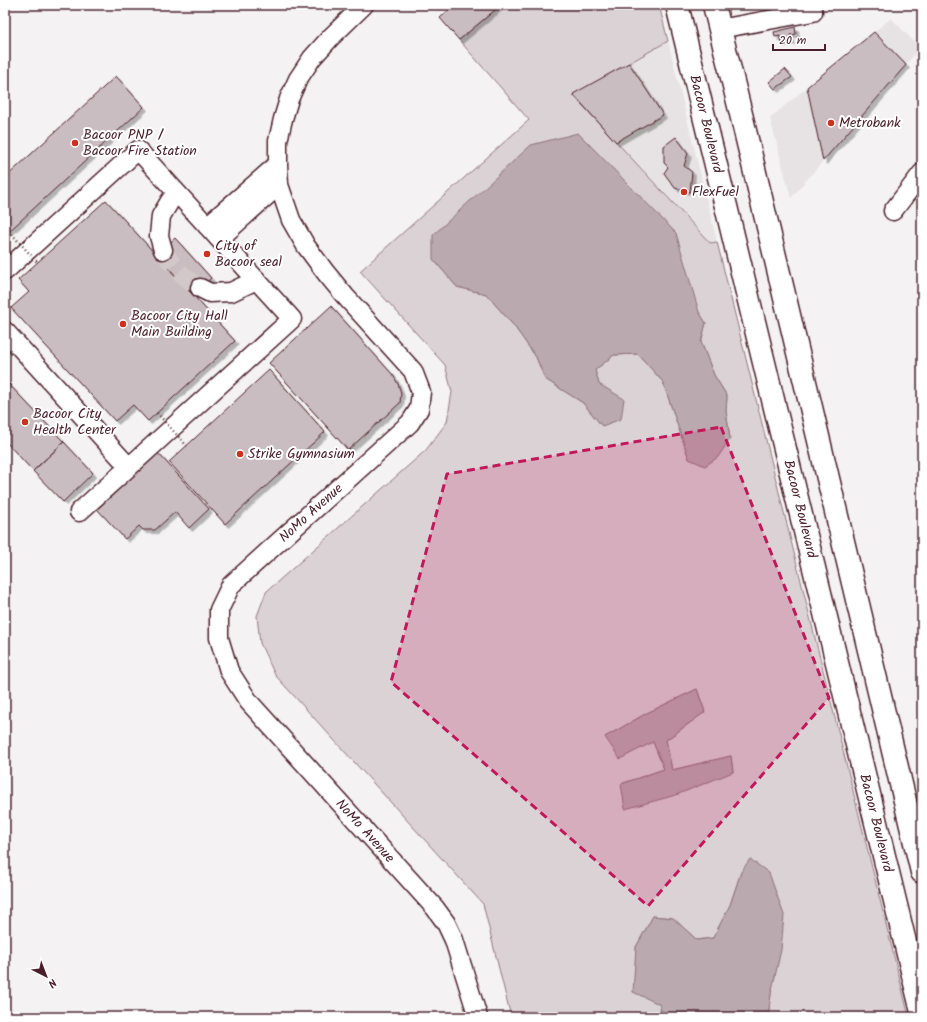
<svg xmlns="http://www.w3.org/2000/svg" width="927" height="1022" font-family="Kalam,sans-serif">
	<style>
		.built { fill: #e7e2e3 }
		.green { fill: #dbd2d5; stroke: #927880; fill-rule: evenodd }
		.water { fill: #baa9ae; stroke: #8d727a }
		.building { fill: #cabdc1; stroke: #4a1f2b; filter: url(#shadow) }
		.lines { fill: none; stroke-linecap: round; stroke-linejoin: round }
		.minor-tunnel { stroke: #d2c8ca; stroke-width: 18; stroke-dasharray: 18 9; stroke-linecap: butt }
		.minor-casing { stroke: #4a1f2b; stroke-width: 21 }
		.major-casing { stroke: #4a1f2b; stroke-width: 25 }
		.minor { stroke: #fff; stroke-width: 18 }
		.major { stroke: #fff; stroke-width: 22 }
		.path-bridge { stroke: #4a1f2b; stroke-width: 2.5; stroke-dasharray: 1 3; stroke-linecap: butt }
		.marked { fill: #c2185b; fill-opacity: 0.2; stroke: #c2185b; stroke-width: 3; stroke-dasharray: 8 5; stroke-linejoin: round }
		.poi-dot { fill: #c8321e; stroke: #fff; stroke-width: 1.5 }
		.labels { text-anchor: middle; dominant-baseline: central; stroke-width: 4; stroke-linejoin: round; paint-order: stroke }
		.poi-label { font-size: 14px; fill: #4a1f2b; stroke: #fff; text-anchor: start }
		.street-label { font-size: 14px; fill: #4a1f2b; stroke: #fff }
	</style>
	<defs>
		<filter id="shadow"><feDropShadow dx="3.5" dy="3.5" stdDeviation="0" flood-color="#0004"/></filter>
	</defs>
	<rect width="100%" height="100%" fill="#f4f2f2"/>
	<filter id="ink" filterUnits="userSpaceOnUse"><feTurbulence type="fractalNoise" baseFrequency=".025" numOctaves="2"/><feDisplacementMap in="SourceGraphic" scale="8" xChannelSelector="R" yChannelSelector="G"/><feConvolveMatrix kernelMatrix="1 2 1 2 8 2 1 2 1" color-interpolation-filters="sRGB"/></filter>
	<g filter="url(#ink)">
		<!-- built -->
		<path class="built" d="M891 18 920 48 791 198 770 118Z
			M668 41 717 242 710 243 573 94Z"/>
		<!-- green -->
		<path class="green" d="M501 5H659L668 41 573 95 710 243 717 242 909 1017H768L771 994 741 872 730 905 713 938 697 940 673 918 653 916 636 947 659 1004 663 1017H511L483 904 275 675 260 643 257 616 266 592 426 450 447 422 452 392 445 365 360 271 529 120 459 40ZM433 259 699 312 706 323 701 342 714 375 727 396 726 411 730 439 689 459 663 382 638 354 614 355 595 370 599 384 602 426 583 403 545 379 536 357 514 326 486 294 457 287ZM697 689 705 712 666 740 672 770 731 756 733 772 621 784 664 769 653 742 605 737 647 713Z"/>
		<!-- water -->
		<path class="water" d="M578 133 676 233 699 312 706 323 701 342 714 375 727 396 726 411 730 439 718 457 705 466 689 459 663 382 638 354 614 355 595 370 599 384 624 399 621 419 602 426 583 403 545 379 536 357 514 326 486 294 457 287 433 259V235L531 145Z
			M697 689 705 712 666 740 672 770 731 756 733 772 676 795 625 809 621 784 664 769 653 742 620 759 605 737 647 713Z
			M750 859 769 873 784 915 781 950 771 994 768 1017H663L659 1004 633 992 636 947 653 916 673 918 697 940 713 938 730 905 741 872Z"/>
		<!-- building -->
		<path class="building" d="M454 5H501L459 40 440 18Z
			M795 27 796 34 790 35 792 41 781 43 780 36 775 37 774 32Z
			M874 32 906 65 823 161 807 87Z
			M629 63 663 115 616 142 573 94Z
			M785 69 792 77 775 89 769 82Z
			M116 76 144 107 5 235V178Z
			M676 137 688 153 684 166 692 172 690 192 675 188 664 173 668 167 664 163V146Z
			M106 200 235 341 148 421 133 405 115 421 11 308 29 292 18 280Z
			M175 238 211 278 193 295 157 255Z
			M331 306 393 375 398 384 401 393 400 403 348 450 269 363Z
			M269 370 325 432 225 524 169 462Z
			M5 380 64 442 33 471 5 441Z
			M64 442 93 473 63 502 33 471Z
			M158 453 209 509 189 528 175 512 155 530H143L139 526 125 539 97 509Z"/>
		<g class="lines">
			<!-- minor-tunnel -->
			<path class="minor-tunnel" d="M163 250C174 268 182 276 200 288"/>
			<!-- minor casing -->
			<g class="minor-casing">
				<path id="minor" d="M364 5 331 37 312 58 298 79 289 99 283 119 278 141V164L279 185 291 220 306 246 326 273 345 296 413 371 421 392 419 409 410 423 231 585 219 610V638L229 671 249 702 435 908 446 923 454 940 478 1017
					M719 29 813 12
					M893 211 922 173
					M207 226 278 164
					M219 239 279 185
					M163 250 159 236 161 216 170 201 177 193
					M5 271 138 150 292 319 129 467 5 331
					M200 288 210 293 231 292 250 283 256 279
					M79 512 129 467"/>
			</g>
			<!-- major casing -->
			<g class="major-casing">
				<path id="major" d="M677 5 922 1012
					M714 5 741 114 922 872"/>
			</g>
			<!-- minor -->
			<use href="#minor" class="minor"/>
			<!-- major -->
			<use href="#major" class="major"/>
			<!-- path-bridge -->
			<path class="path-bridge" d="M9 231 37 262
				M157 413 187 446"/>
		</g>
	</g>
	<!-- marked area -->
	<path class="marked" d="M721 427 829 698 648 906 391 682 447 474Z"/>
	<!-- markers -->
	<g class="poi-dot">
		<circle cx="831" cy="123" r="4"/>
		<circle cx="75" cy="143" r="4"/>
		<circle cx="684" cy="192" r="4"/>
		<circle cx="207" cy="254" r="4"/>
		<circle cx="123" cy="324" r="4"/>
		<circle cx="25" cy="422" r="4"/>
		<circle cx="240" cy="454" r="4"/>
	</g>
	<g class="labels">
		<!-- poi labels -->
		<g class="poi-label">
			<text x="839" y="123">Metrobank</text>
			<text x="83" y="135">Bacoor PNP /<tspan x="83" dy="16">Bacoor Fire Station</tspan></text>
			<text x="692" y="192">FlexFuel</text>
			<text x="215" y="246">City of<tspan x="215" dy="16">Bacoor seal</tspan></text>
			<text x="131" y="316">Bacoor City Hall<tspan x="131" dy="16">Main Building</tspan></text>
			<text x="33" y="414">Bacoor City<tspan x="33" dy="16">Health Center</tspan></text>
			<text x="248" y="454">Strike Gymnasium</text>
		</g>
		<!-- street labels -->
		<g class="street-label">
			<text transform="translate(706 124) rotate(76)">Bacoor Boulevard</text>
			<text transform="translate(800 509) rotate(76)">Bacoor Boulevard</text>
			<text transform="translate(311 513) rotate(-42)">NoMo Avenue</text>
			<text transform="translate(876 823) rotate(76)">Bacoor Boulevard</text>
			<text transform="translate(365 831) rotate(48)">NoMo Avenue</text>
		</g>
	</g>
	<!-- margin -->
	<rect width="927" height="1022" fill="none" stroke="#fff" stroke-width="20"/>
	<rect x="10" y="10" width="907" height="1002" fill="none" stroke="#4a1f2b" stroke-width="1.5" filter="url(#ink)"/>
	<!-- north arrow -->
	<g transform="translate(46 976) rotate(138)" stroke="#ffffff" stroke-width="3" paint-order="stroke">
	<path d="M0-3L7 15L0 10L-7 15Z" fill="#4a1f2b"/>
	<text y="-6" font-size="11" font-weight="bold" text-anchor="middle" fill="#4a1f2b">N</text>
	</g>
	<!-- scale -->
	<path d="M773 44v6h52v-6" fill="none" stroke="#4a1f2b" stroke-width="2"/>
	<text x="779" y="44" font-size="12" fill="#4a1f2b" stroke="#ffffff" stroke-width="3" paint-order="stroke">20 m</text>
</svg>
